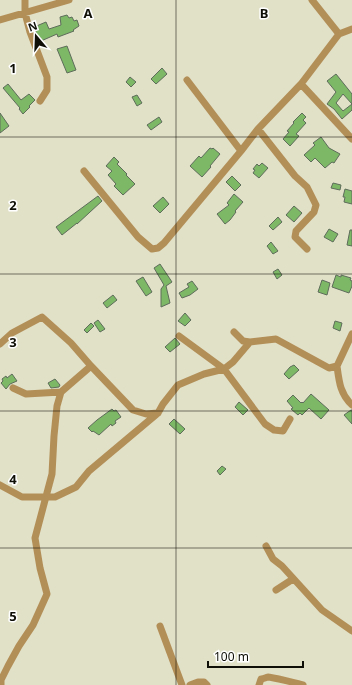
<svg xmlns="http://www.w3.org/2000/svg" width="352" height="685" font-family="'Noto Sans',sans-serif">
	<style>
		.building { fill: #7db867; stroke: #5e6c5a; fill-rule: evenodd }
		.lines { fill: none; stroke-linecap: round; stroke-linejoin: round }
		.minor { stroke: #b38f58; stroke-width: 7 }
		.grid { fill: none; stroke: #0f0f07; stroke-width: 1; stroke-opacity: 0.55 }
		.grid-label { font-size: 13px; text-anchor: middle; font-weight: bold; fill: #0f0f07; stroke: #fff; stroke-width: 3; stroke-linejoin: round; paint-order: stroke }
	</style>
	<rect width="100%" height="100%" fill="#e1e1c8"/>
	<!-- building -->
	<path class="building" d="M67 15 69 18 72 17 74 21 77 20 79 26 73 30 74 31 58 37 57 34 41 41 40 37 38 38 34 27 46 22 49 29 61 25 60 17Z
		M67 46 76 70 67 73 57 49Z
		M162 68 167 74 156 84 151 79Z
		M336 74 352 94V110L342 119 334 109 327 104 336 92 327 81ZM343 94 352 104 343 111 336 103Z
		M130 77 136 82 131 87 126 82Z
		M8 84 21 100 29 94 35 100 29 106 30 107 23 114 19 109 20 108 3 88Z
		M137 95 142 103 137 106 132 97Z
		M0 113 9 126 0 133Z
		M302 113 306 117 303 120 306 123 296 134 299 136 290 146 283 139 289 132 287 131 294 123 293 122Z
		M159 117 162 122 151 130 147 125Z
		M321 137 329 148 340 154 334 163 332 162 325 168 315 158 311 162 304 155 315 145 313 143Z
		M210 148 212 149 213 148 220 154 210 166 211 167 202 177 190 166 199 156 201 158Z
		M114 157 119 162 117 164 127 174 126 175 135 184 123 195 114 186 116 184 108 175 112 171 106 166Z
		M262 163 268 168 259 178 253 173 255 170 253 169 257 164 259 166Z
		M232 176 241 185 235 191 226 182Z
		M333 183 341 185 340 190 331 188Z
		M345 189 352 191V204L344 202 345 197H343Z
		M234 194 243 202 235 211 236 212 230 220 225 224 217 214 229 205 227 203Z
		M98 196 102 201 77 224V223L62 235 56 227Z
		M163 197 169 204 160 213 153 206Z
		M294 206 302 213 294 222 286 215Z
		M278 217 282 222 273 230 269 226Z
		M329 229 338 234 333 242 324 237Z
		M350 230H352V246L347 245Z
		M271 242 278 251 273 254 267 246Z
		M160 264 172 282 166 286 170 303 161 307V289L164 285 154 268Z
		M278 269 282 275 277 279 273 272Z
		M336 275 341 277V275L351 278 350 280 352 281V286L349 293 332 287Z
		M143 277 152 292 146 296 136 281Z
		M322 280 330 283 327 295 318 292Z
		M192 281 198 289 190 295 182 298 179 293 189 287 187 284Z
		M113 295 117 300 107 308 103 303Z
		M185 313 191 320 185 326 178 321Z
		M98 320 105 329 100 332 94 323Z
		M335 321 342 323 340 331 333 328Z
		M91 323 94 326 87 333 84 330Z
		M175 338 180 344 170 352 165 347Z
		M294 365 299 370 289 379 284 374 290 367Z
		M12 374 17 381 10 384 6 389 1 383 3 381 2 379 6 376 7 378Z
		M55 379 60 385 59 387 51 388 48 383Z
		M311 394 329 410 321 419 309 408 302 415 300 413 298 415 291 409 293 408 287 401 293 395 301 403 302 402 303 403Z
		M239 402 248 410 243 415 235 407Z
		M112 409 114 411 116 410 121 417 115 421 116 423 112 426 111 424 99 435 93 431 92 432 88 428 97 420Z
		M351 410H352V424L344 415Z
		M174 419 185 429 180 434 169 424Z
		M222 466 226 469 220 475 217 471Z"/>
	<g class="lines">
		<!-- minor -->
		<path class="minor" d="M25 0V13L30 32 47 77V90L40 101
			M312 0 339 34 352 29
			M0 20 69 0
			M339 34 301 84 352 139
			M187 80 241 151
			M258 129 295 176 307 187 316 205 314 212 296 231 295 237 307 249
			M84 171 138 237 152 249 158 248 164 243 241 151 258 129 301 84
			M234 332 243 341 250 342
			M179 336 224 369 265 424 274 430 283 431 290 419
			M0 344 12 333 42 317 71 343 91 366 133 410 146 414 158 413
			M337 366C339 381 340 394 352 405
			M13 388 26 394 61 392
			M0 485 22 497H55L76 487 89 471 158 413 163 404 178 385 204 374 224 369 233 362 250 342 276 339 329 368 337 366 352 334
			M266 546 273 559 282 566 322 610 352 631
			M276 590 293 579
			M160 626 182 685
			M1 685V680L8 666 19 646 33 625 47 594 40 568 35 538 52 474 54 436 57 406 61 392 91 366
			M190 685 198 682H204L207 685
			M259 685 261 679C263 679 265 678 268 677 271 677 301 684 303 685"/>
	</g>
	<!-- grid -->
	<path class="grid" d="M176 0V685M0 137H352M0 274H352M0 411H352M0 548H352"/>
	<g class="grid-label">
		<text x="88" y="18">A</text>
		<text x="264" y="18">B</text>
		<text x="13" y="73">1</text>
		<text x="13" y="210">2</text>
		<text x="13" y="347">3</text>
		<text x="13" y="484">4</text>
		<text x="13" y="621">5</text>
	</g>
	<!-- north arrow -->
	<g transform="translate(36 36) rotate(341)" stroke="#ffffff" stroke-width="3" paint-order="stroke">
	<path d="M0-3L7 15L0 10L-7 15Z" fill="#0f0f07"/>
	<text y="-6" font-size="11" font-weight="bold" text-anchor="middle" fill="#0f0f07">N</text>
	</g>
	<!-- scale -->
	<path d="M208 661v6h95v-6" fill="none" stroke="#0f0f07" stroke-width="2"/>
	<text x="214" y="661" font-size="12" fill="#0f0f07" stroke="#ffffff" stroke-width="3" paint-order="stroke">100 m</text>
</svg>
